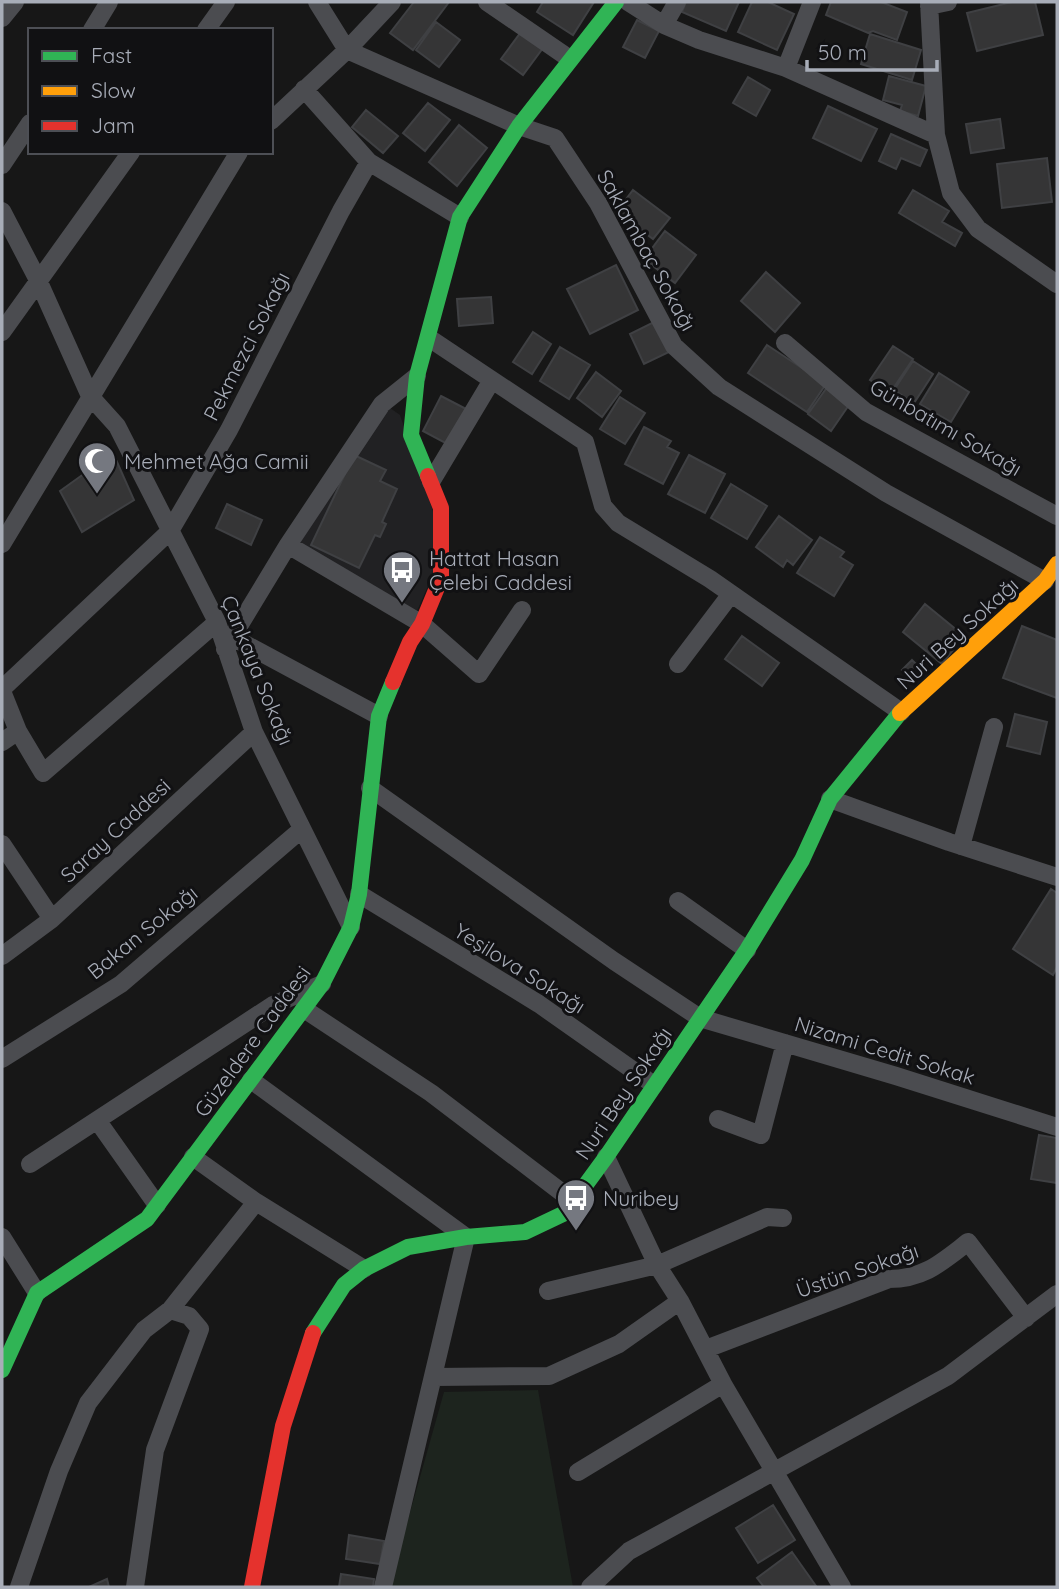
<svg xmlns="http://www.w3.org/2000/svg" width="1059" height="1589" font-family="Quicksand,sans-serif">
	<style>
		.built { fill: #212123 }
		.green { fill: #1d241e }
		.building { fill: #353536; stroke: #3f4043; stroke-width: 2 }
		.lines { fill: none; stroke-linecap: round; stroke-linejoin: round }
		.street { stroke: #4b4c50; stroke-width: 18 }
		.fast { stroke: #30b455; stroke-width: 16 }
		.slow { stroke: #ff9f0a; stroke-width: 16 }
		.jam { stroke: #e5322d; stroke-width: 16 }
		.labels { text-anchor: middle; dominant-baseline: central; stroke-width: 6; stroke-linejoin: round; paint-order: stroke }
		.street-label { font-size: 21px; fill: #a8adb8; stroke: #111113 }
		.poi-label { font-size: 21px; fill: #a8adb8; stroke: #111113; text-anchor: start }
	</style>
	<rect width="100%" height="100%" fill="#171717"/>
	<!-- built -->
	<path class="built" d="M390 408 400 415 434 514 435 570 417 611 299 542 366 434Z"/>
	<!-- green -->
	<path class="green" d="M538 1390 573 1587H389L444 1392Z"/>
	<!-- building -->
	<path class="building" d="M414 2H449L413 50 390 33Z
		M543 2H594L573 35 537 12Z
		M686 2H739L726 31 682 12Z
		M752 2H768L794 14 777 50 738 32Z
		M831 2H881L907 12 897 40 873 31 868 33 826 15Z
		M1012 2H1035L1043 35 977 51 967 13Z
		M637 20 659 31 645 58 623 47Z
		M436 22 460 40 439 67 416 50Z
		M521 32 543 48 523 75 501 59Z
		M870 34 921 50 912 80 861 64Z
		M889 76 926 86 918 116 900 111 902 105 883 100Z
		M748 77 770 90 756 116 733 103Z
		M428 103 450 120 425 151 403 133Z
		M828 106 877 129 861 161 813 138Z
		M366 110 398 136 383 153 352 127Z
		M1000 119 1004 148 971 153 966 124Z
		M459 125 487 148 457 186 429 162Z
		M891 134 927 150 920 166 901 158 896 169 879 161Z
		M1047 158 1052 202 1002 208 997 164Z
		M633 190 670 218 653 239 617 211Z
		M913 190 949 211 942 222 962 233 955 246 899 213Z
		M665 231 696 255 675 283 644 259Z
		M616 265 638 310 590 334 567 289Z
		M766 272 800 303 775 332 741 301Z
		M491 297 493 323 459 326 457 299Z
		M658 320 673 350 644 364 630 334Z
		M533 332 551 344 532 374 513 362Z
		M767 345 826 384 807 412 748 373Z
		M893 346 913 359 890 393 870 380Z
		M560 347 590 365 569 399 540 381Z
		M913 361 933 374 914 403 894 390Z
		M596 372 621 391 602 417 577 398Z
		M939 373 969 392 951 422 920 404Z
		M828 386 851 402 831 431 808 414Z
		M441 396 470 411 451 446 423 431Z
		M620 397 645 413 625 444 600 429Z
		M644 427 671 441 667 447 679 453 663 484 625 464Z
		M113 453 134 500 82 532 60 491Z
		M354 455 386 470 380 481 397 489 382 522 386 524 380 537 375 535 359 568 311 545Z
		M689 455 725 474 705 513 668 494Z
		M731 484 767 506 747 539 711 518Z
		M227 504 262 520 251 545 216 528Z
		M779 516 812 540 793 565 787 560 783 567 756 547Z
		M820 537 844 552 840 557 853 565 834 596 797 573Z
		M925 604 964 636 942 664 903 632Z
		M1022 626 1057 640V698L1003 678Z
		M742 636 779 663 762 686 725 659Z
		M912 660 922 670 913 680 902 670Z
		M1015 714 1047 722 1040 754 1007 746Z
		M1051 889 1057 893V967L1053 975 1013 949Z
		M1039 1135 1057 1138V1183L1031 1179Z
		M773 1505 795 1540 758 1563 736 1528Z
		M349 1535 384 1541 380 1564 346 1559Z
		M792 1552 816 1586 764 1587 757 1578Z
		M341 1574 374 1579 373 1587H339Z
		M107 1579 109 1587H89Z"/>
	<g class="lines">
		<!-- street -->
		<path class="street" d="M317 2 347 50
			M487 2 570 59
			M628 2 664 25 699 40 786 68 936 135
			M929 2 936 135 951 193 978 229 1057 284
			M929 6 948 2
			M2 18 15 2
			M664 25 677 2
			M92 30 109 2
			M206 30 226 2
			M347 50 519 126 555 138 598 203 674 346 719 387 886 493 1045 581
			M786 68 812 2
			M304 89 369 162 460 217
			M271 121 347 50 392 2
			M2 165 30 123
			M2 211 38 280 90 396 117 426 217 622 254 732 351 927
			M2 332 131 152
			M429 338 585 442 603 506 618 523 710 579 901 712
			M785 343 866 412 1057 516
			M431 482 492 380
			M2 544 239 152
			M288 545 422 624 479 674 522 610
			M232 637 379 716
			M225 649 288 545 382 404 417 376
			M678 664 731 594
			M2 689 170 531 229 430 341 211 369 162
			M2 691 18 731 43 773 217 622
			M2 742 18 731
			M370 788 614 961 700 1018 896 1076 1057 1127
			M830 799 949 842 1057 877
			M2 844 52 919
			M961 846 994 727
			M359 894 539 1004 654 1085
			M678 901 747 950
			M2 956 52 919 254 732
			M304 1009 431 1093 573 1201
			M2 1059 121 984 302 829
			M251 1080 466 1237 383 1587
			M718 1119 761 1135 785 1043
			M97 1120 157 1205
			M606 1157 657 1265 680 1301 723 1384 842 1587
			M30 1164 273 1005 322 984
			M256 1202 364 1269
			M2 1237 37 1293
			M548 1291 657 1265 767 1217 783 1218
			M170 1310 256 1202 193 1157
			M706 1349 889 1279C924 1279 942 1262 968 1242L1026 1318
			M434 1377 549 1376 619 1344 680 1301
			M578 1472 723 1384
			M19 1587 59 1471 88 1403 144 1330 170 1310 189 1316 200 1329 155 1450 135 1587
			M590 1587 629 1551 948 1376 1057 1294"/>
		<!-- fast -->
		<path class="fast" d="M428 476 411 435 417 376 460 217 519 126 616 2
			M313 1333 344 1285 364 1269 408 1247 466 1237 525 1232 565 1213 606 1157 747 950 802 860 830 799 900 713
			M2 1370 37 1293 147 1219 322 984 351 927 359 894 379 716 393 682"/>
		<!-- slow -->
		<path class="slow" d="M900 713 1045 581 1057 564"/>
		<!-- jam -->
		<path class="jam" d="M393 682 410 642 422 624 441 578V508L428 476
			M252 1587 283 1426 313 1333"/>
	</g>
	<!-- icons -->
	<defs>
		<g id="mosque-pin" transform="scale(2.0125)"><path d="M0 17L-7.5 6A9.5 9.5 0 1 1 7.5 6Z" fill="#757880" stroke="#111113"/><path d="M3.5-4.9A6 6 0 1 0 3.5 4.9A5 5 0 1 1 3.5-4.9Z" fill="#fff"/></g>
		<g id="bus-pin" transform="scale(2.0125)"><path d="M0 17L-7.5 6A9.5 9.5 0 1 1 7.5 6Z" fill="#757880" stroke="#111113"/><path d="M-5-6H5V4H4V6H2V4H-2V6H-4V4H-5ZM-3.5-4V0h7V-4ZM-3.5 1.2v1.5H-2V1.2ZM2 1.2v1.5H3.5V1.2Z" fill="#fff"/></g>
	</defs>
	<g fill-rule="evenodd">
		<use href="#mosque-pin" x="97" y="461"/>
		<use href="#bus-pin" x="402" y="570"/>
		<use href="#bus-pin" x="576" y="1198"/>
	</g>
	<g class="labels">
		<!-- street labels -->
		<g class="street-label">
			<text transform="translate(647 250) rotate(61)">Saklambaç Sokağı</text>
			<text transform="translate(246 346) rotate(-63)">Pekmezci Sokağı</text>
			<text transform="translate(946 427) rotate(30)">Günbatımı Sokağı</text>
			<text transform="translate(957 633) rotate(-42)">Nuri Bey Sokağı</text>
			<text transform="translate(258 670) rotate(68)">Çankaya Sokağı</text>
			<text transform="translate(115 830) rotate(-43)">Saray Caddesi</text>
			<text transform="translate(142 932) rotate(-39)">Bakan Sokağı</text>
			<text transform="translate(520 968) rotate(32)">Yeşilova Sokağı</text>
			<text transform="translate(252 1041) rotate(-54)">Güzeldere Caddesi</text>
			<text transform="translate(885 1050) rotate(17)">Nizami Cedit Sokak</text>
			<text transform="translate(623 1093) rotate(-56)">Nuri Bey Sokağı</text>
			<text transform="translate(857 1270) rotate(-19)">Üstün Sokağı</text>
		</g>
		<!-- poi labels -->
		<g class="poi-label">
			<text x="124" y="461">Mehmet Ağa Camii</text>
			<text x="429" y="558">Hattat Hasan<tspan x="429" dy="24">Çelebi Caddesi</tspan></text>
			<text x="603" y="1198">Nuribey</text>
		</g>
	</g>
	<!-- border -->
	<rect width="1059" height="1589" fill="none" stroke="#a8adb8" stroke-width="7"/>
	<!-- legend -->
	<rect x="28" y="28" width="245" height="126" fill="#111113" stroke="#4d4f55" stroke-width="2"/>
	<rect x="42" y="51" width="35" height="10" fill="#30b455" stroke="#4d4f55" stroke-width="2"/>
	<text x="91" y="63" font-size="21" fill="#a8adb8">Fast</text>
	<rect x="42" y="86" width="35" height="10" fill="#ff9f0a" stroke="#4d4f55" stroke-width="2"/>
	<text x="91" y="98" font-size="21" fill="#a8adb8">Slow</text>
	<rect x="42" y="121" width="35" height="10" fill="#e5322d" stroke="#4d4f55" stroke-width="2"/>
	<text x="91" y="133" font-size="21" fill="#a8adb8">Jam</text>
	<!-- scale -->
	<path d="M807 60v10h130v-10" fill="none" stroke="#a8adb8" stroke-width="3.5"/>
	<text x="818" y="60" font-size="21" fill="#a8adb8" stroke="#111113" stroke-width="5" paint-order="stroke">50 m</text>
</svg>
